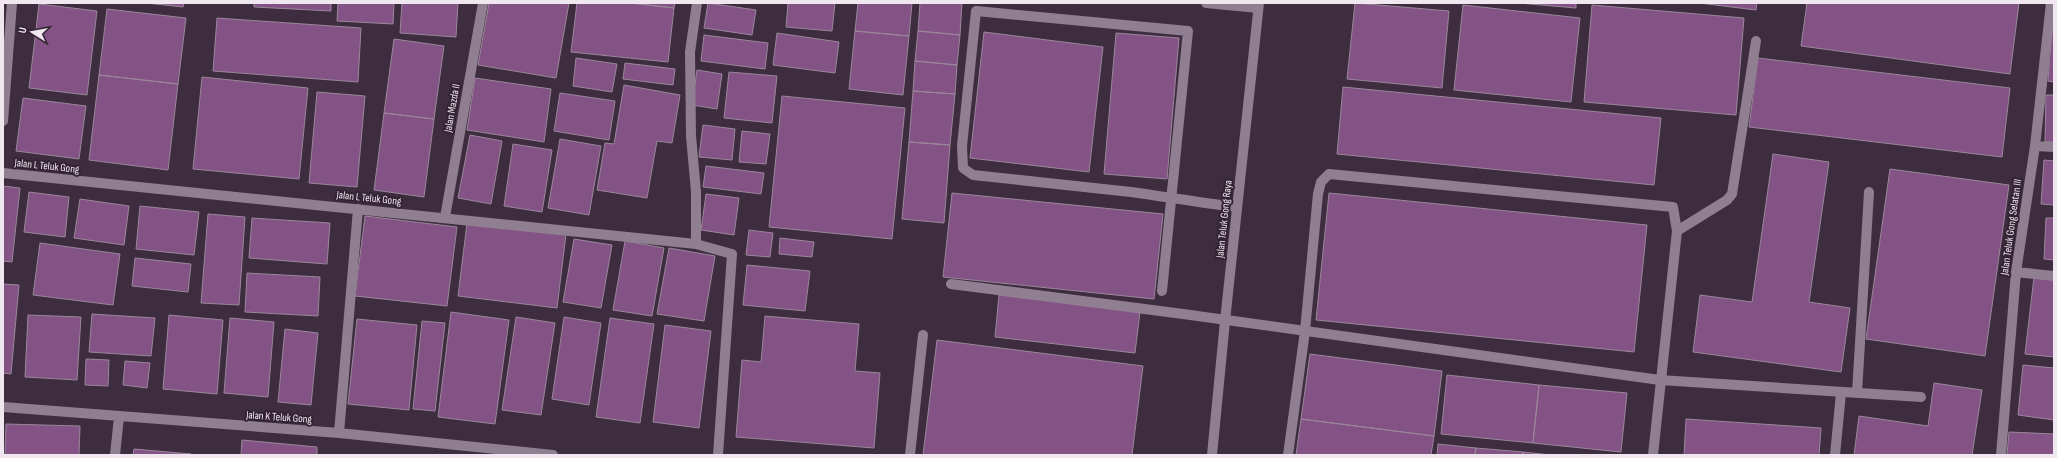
<svg xmlns="http://www.w3.org/2000/svg" width="2057" height="458" font-family="'Sofia Sans Condensed',sans-serif">
	<style>
		.building { fill: #845386; stroke: #9a879b }
		.lines { fill: none; stroke-linecap: round; stroke-linejoin: round }
		.lane { stroke: #907e91; stroke-width: 10 }
		.street { stroke: #907e91; stroke-width: 10 }
		.secondary { stroke: #907e91; stroke-width: 10 }
		.labels { text-anchor: middle; dominant-baseline: central; stroke-width: 4; stroke-linejoin: round; paint-order: stroke }
		.street-label { font-size: 11px; fill: #f1e7f1; stroke: #332333 }
	</style>
	<rect width="100%" height="100%" fill="#3d2d3e"/>
	<!-- building -->
	<path class="building" d="M146 3H184L183 7Z
		M254 3H331V11L254 7Z
		M338 3H394L393 24 337 21Z
		M402 3H458L456 37 400 33Z
		M489 3H569L556 78 478 65Z
		M577 3H631L674 8 668 62 571 52Z
		M631 3H675L674 8Z
		M708 3 756 10 752 35 704 28Z
		M788 3H835L832 31 786 27Z
		M858 3H912L909 36 855 31Z
		M920 3H962L960 35 918 31Z
		M1355 3 1449 11 1442 88 1347 79Z
		M1518 3H1576V8Z
		M1699 3H1757L1756 10Z
		M1807 3H2019L2010 74 1801 46Z
		M2053 3H2054V82L2048 81Z
		M39 4 97 11 87 95 29 88Z
		M1463 5 1580 18 1571 102 1454 90Z
		M1592 5 1744 18 1736 115 1584 102Z
		M107 9 186 18 178 84 99 75Z
		M217 18 361 28 358 82 213 71Z
		M855 31 909 36 903 95 849 89Z
		M918 31 960 35 957 65 915 61Z
		M984 32 1103 47 1089 172 970 158Z
		M777 33 839 42 835 73 773 65Z
		M1116 33 1179 38 1167 179 1104 174Z
		M704 35 768 43 765 69 701 61Z
		M394 39 444 46 434 119 384 113Z
		M576 58 617 64 612 92 573 86Z
		M1758 58 2010 88 2002 157 1749 127Z
		M915 61 957 65 955 94 913 91Z
		M625 63 675 69 673 85 623 79Z
		M697 70 722 74 717 109 692 105Z
		M729 72 777 76 772 123 724 118Z
		M99 75 178 84 168 170 89 160Z
		M202 77 308 88 299 179 193 169Z
		M475 78 551 89 544 142 467 130Z
		M624 85 680 95 672 143 657 141 647 198 597 190 605 143 614 144Z
		M1343 87 1661 118 1654 185 1337 154Z
		M913 91 955 94 950 145 909 142Z
		M317 92 365 96 357 187 309 183Z
		M560 93 615 101 609 140 554 131Z
		M2046 95H2054V142H2045Z
		M782 96 905 108 892 239 769 227Z
		M23 98 86 106 79 159 16 151Z
		M384 113 434 119 424 197 374 190Z
		M703 125 735 129 732 160 699 157Z
		M742 131 770 134 766 164 739 162Z
		M470 135 502 141 491 204 458 198Z
		M560 139 601 146 589 215 548 208Z
		M909 142 950 145 944 223 902 219Z
		M513 144 552 150 542 212 504 206Z
		M1773 154 1829 162 1809 302 1850 308 1841 372 1693 352 1700 295 1752 302Z
		M2044 160 2054 161V205L2041 204Z
		M706 166 764 173 761 194 703 187Z
		M1890 169 2009 185 1985 356 1866 339Z
		M3 186 20 188 12 262 3 261Z
		M29 192 69 197 65 237 24 232Z
		M952 193 1163 214 1154 299 943 277Z
		M1329 193 1647 225 1634 352 1316 320Z
		M706 194 739 198 734 235 701 230Z
		M80 199 129 206 124 245 74 238Z
		M140 206 199 212 194 255 136 249Z
		M208 214 245 217 239 305 201 303Z
		M365 216 457 227 447 306 355 296Z
		M252 218 330 223 327 264 249 258Z
		M2046 218H2054V260L2044 259Z
		M467 223 566 234 557 308 458 296Z
		M749 230 773 233 770 257 746 255Z
		M780 238 814 242 812 257 779 254Z
		M574 239 612 245 601 308 563 302Z
		M625 241 664 248 652 316 613 310Z
		M40 243 120 254 113 305 33 295Z
		M669 248 715 256 704 321 657 314Z
		M135 258 191 264 188 292 132 286Z
		M747 265 810 271 805 311 743 305Z
		M247 273 320 277 318 316 245 312Z
		M2034 277 2054 279V357L2025 354Z
		M3 284 19 285 11 374 3 373Z
		M999 295 1140 312 1135 353 995 337Z
		M451 312 509 320 495 424 438 417Z
		M92 314 155 318 151 356 89 352Z
		M28 315 81 317 77 380 25 377Z
		M169 315 223 320 217 394 163 389Z
		M765 316 859 324 855 371 880 373 874 448 736 437 742 360 761 362Z
		M516 317 555 323 541 415 502 410Z
		M564 317 601 323 589 405 552 399Z
		M230 318 274 322 268 397 224 393Z
		M610 318 654 324 640 423 596 417Z
		M357 319 417 325 409 410 348 404Z
		M422 321 445 323 435 411 413 409Z
		M665 325 711 331 699 428 653 422Z
		M285 329 318 333 311 405 278 402Z
		M937 340 1143 366 1132 455H923Z
		M1310 354 1442 371 1434 436 1301 419Z
		M86 359 109 360 108 386 85 385Z
		M125 361 150 363 147 388 123 385Z
		M2023 365 2054 368V420L2018 415Z
		M1447 375 1539 385 1533 443 1441 434Z
		M1934 383 1982 390 1972 455H1854L1859 416 1928 426Z
		M1539 385 1627 393 1621 452 1533 443Z
		M1301 419 1434 436 1431 455H1296Z
		M1686 419 1821 428 1819 455H1684Z
		M6 424 80 426 79 455H5Z
		M2009 432 2054 434V455H2007Z
		M242 440 317 447V455H241Z
		M1438 444 1476 448 1475 455H1437Z
		M1476 448 1523 452V455H1475Z
		M134 449 191 454 133 455Z
		M1523 452 1551 455H1523Z"/>
	<g class="lines">
		<!-- lane -->
		<path class="lane" d="M1162 291 1188 31 976 11 962 146 963 168 973 175C1026 181 1079 186 1131 192 1167 197 1202 203 1237 207
			M910 455 923 335"/>
		<!-- street -->
		<path class="street" d="M1206 3 1258 8
			M3 121 12 3
			M2035 146 2054 147
			M3 173 696 244 732 254 718 455
			M445 217 483 3
			M1677 231 1727 200 1732 194 1756 41
			M696 244V192L691 136 690 52 697 3
			M2016 272 2054 276
			M951 284 1183 314 1660 380 1921 397
			M1857 393 1869 192
			M3 407 339 433 553 455
			M339 433 358 209
			M115 455 119 417
			M1288 455 1305 331 1318 194 1321 182 1329 174 1673 207 1677 231 1653 455
			M1835 455 1841 393
			M2001 455 2016 272 2035 146 2051 3"/>
		<!-- secondary -->
		<path class="secondary" d="M1212 455 1225 321 1259 3"/>
	</g>
	<g class="labels">
		<!-- street labels -->
		<g class="street-label">
			<text transform="translate(452 108) rotate(-80)">Jalan Mazda II</text>
			<text transform="translate(47 166) rotate(6)">Jalan L Teluk Gong</text>
			<text transform="translate(369 198) rotate(6)">Jalan L Teluk Gong</text>
			<text transform="translate(1224 219) rotate(-84)">Jalan Teluk Gong Raya</text>
			<text transform="translate(2011 227) rotate(-82)">Jalan Teluk Gong Selatan III</text>
			<text transform="translate(279 417) rotate(4)">Jalan K Teluk Gong</text>
		</g>
	</g>
	<!-- border -->
	<rect width="2057" height="458" fill="none" stroke="#f1e7f1" stroke-width="8"/>
	<!-- north arrow -->
	<g transform="translate(32 32) rotate(281)" stroke="#332333" stroke-width="3" paint-order="stroke">
	<path d="M0-3L7 15L0 10L-7 15Z" fill="#f1e7f1"/>
	<text y="-6" font-size="11" font-weight="bold" text-anchor="middle" fill="#f1e7f1">U</text>
	</g>
</svg>
